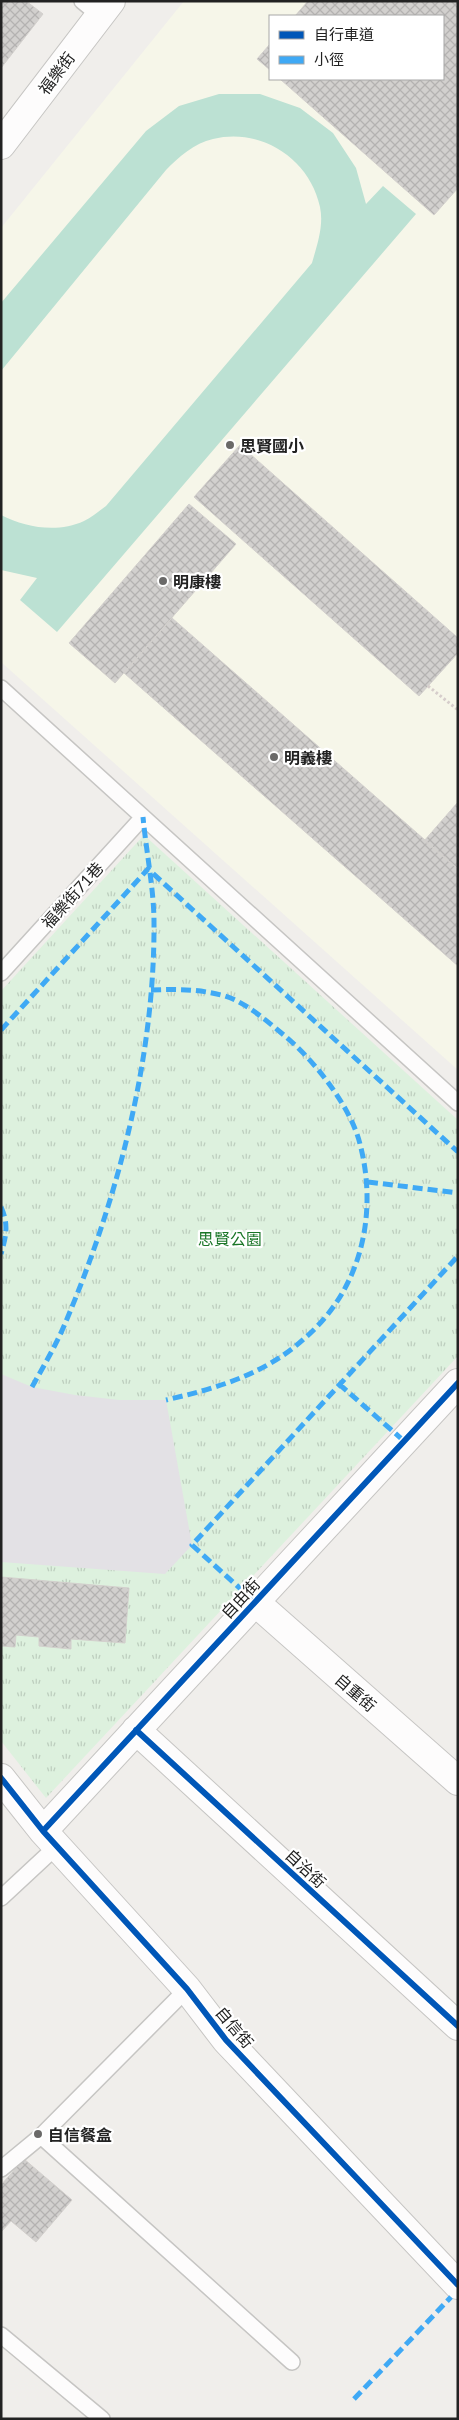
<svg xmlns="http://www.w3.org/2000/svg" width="459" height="2420" font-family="Lato,'Noto Sans TC',sans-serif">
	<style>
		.education { fill: #f6f6e9; fill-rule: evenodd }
		.park { fill: url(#park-tufts) }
		.pitch { fill: #bce1d3 }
		.plaza { fill: #e3e1e5 }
		.building { fill: url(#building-cross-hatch); stroke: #d3d0cd }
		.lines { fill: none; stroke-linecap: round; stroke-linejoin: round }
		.service-casing { stroke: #c6c5c3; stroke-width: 18 }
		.minor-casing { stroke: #c6c5c3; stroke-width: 30 }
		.path { stroke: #d6cdcb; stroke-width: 3; stroke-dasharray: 2.5 2.5; stroke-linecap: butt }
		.service { stroke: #fdfcfc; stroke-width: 15 }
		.minor { stroke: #fdfcfc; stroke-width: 28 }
		.quiet { stroke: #3fa9f5; stroke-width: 5; stroke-dasharray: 10 5; stroke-linecap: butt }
		.cycleway-casing { stroke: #fff; stroke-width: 9 }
		.cycleway { stroke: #0057b8; stroke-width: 6 }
		.poi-dot { fill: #6a6968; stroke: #fff; stroke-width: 2 }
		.labels { text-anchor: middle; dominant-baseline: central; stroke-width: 4.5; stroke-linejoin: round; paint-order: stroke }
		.street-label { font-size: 16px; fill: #222; stroke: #fff }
		.poi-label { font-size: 16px; font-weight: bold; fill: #222; stroke: #fff; text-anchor: start }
		.park-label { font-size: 16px; fill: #1a7627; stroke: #fff }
	</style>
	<defs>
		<pattern id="park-tufts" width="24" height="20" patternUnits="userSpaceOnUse" patternTransform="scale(1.25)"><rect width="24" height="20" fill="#ddf1de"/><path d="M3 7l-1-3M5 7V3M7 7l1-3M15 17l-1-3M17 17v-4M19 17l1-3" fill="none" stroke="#bdcebe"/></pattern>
		<pattern id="building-cross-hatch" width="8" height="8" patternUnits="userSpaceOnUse" patternTransform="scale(1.25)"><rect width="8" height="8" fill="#d2d0ce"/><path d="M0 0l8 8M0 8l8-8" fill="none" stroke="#b4b2b1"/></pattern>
	</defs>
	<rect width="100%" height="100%" fill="#f0eeeb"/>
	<!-- education -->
	<path class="education" d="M184 1H458V1070L1 662V228ZM270 16H443V79H270Z"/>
	<!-- park -->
	<path class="park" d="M144 835 458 1120V1356L46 1798 1 1741V991Z"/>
	<!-- pitch -->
	<path class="pitch" d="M219 94H260L300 108 333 133 356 168 366 204 383 186 416 214 57 632 20 600 37 578 1 570V515C26 528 58 533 84 521 92 517 99 511 106 506L312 263C317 245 324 226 320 207 310 159 261 127 213 139 194 143 179 157 166 170L1 371V303L146 131 179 106Z"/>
	<!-- plaza -->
	<path class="plaza" d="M1 1374 32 1387 75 1395 119 1400H166L192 1545 165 1574 1 1562Z"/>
	<!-- building -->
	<path class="building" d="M1 1H26L43 14 1 68Z
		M308 1H458V188L434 215 280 79H443V16H295Z
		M270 44V70L257 59Z
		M240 445 458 638V653L419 696 194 497Z
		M189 504 236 544 115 683 69 643Z
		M172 618 458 869V966L124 673Z
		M458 802V869L424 841Z
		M1 1577 129 1588 125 1643 71 1639V1649L39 1646V1637L16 1635 15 1647 1 1646Z
		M24 2159 72 2200 36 2242 11 2221 1 2232V2185Z"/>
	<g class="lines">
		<!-- service casing -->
		<g class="service-casing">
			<path id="service" d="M82 1 99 15
				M1 688 458 1103
				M1 973 143 817
				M1 1898 57 1846
				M41 2136 292 2362
				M1 2169 41 2136 187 1989
				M1 2335 102 2419"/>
		</g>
		<!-- minor casing -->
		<g class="minor-casing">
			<path id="minor" d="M1 145 111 1
				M255 1602 458 1781
				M136 1730 458 2026
				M1 1778 43 1831 187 1989 226 2040 458 2285
				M43 1831 458 1383"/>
		</g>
		<!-- path -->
		<path class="path" d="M428 686 458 710"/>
		<!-- service -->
		<use href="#service" class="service"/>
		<!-- minor -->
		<use href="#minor" class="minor"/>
		<!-- quiet -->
		<path class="quiet" d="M151 990C177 989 200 989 225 996 247 1003 268 1022 285 1036 314 1060 351 1107 360 1144 378 1213 362 1288 306 1337 266 1374 218 1388 166 1400
			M1 1030 148 869 458 1152
			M368 1182 458 1193
			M1 1207C9 1224 6 1237 1 1254
			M339 1384 404 1441
			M32 1387C43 1367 55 1347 64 1326 117 1202 155 1058 154 922 154 890 146 850 143 817
			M255 1602 192 1545 458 1256
			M354 2399 451 2297"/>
		<!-- cycleway casing -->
		<g class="cycleway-casing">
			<path id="cycleway" d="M136 1730 458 2026
				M1 1778 43 1831 187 1989 226 2040 458 2285
				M43 1831 458 1383"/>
		</g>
		<!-- cycleway -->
		<use href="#cycleway" class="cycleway"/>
	</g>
	<!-- markers -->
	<g class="poi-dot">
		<circle cx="230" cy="445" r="5"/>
		<circle cx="163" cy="581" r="5"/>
		<circle cx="274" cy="757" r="5"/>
		<circle cx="38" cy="2134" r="5"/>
	</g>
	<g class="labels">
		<!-- street labels -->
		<g class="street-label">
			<text transform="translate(56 73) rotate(-53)">福樂街</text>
			<text transform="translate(72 895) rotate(-48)">福樂街71巷</text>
			<text transform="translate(240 1598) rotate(-47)">自由街</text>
			<text transform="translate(356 1692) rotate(41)">自重街</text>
			<text transform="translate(306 1868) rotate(43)">自治街</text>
			<text transform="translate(235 2027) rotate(50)">自信街</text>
		</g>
		<!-- poi labels -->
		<g class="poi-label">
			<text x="240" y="445">思賢國小</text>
			<text x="173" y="581">明康樓</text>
			<text x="284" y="757">明義樓</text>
			<text x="48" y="2134">自信餐盒</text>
		</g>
		<!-- park labels -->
		<g class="park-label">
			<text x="230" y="1238">思賢公園</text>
		</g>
	</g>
	<!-- border -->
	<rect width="459" height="2420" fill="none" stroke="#222222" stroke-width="5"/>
	<!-- legend -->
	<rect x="269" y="15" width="175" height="65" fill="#ffffff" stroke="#a7a7a7"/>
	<rect x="279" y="31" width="25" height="8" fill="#0057b8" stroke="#a7a7a7"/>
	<text x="314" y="40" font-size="15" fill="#222222">自行車道</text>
	<rect x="279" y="56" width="25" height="8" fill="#3fa9f5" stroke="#a7a7a7"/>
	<text x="314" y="65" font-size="15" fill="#222222">小徑</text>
</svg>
